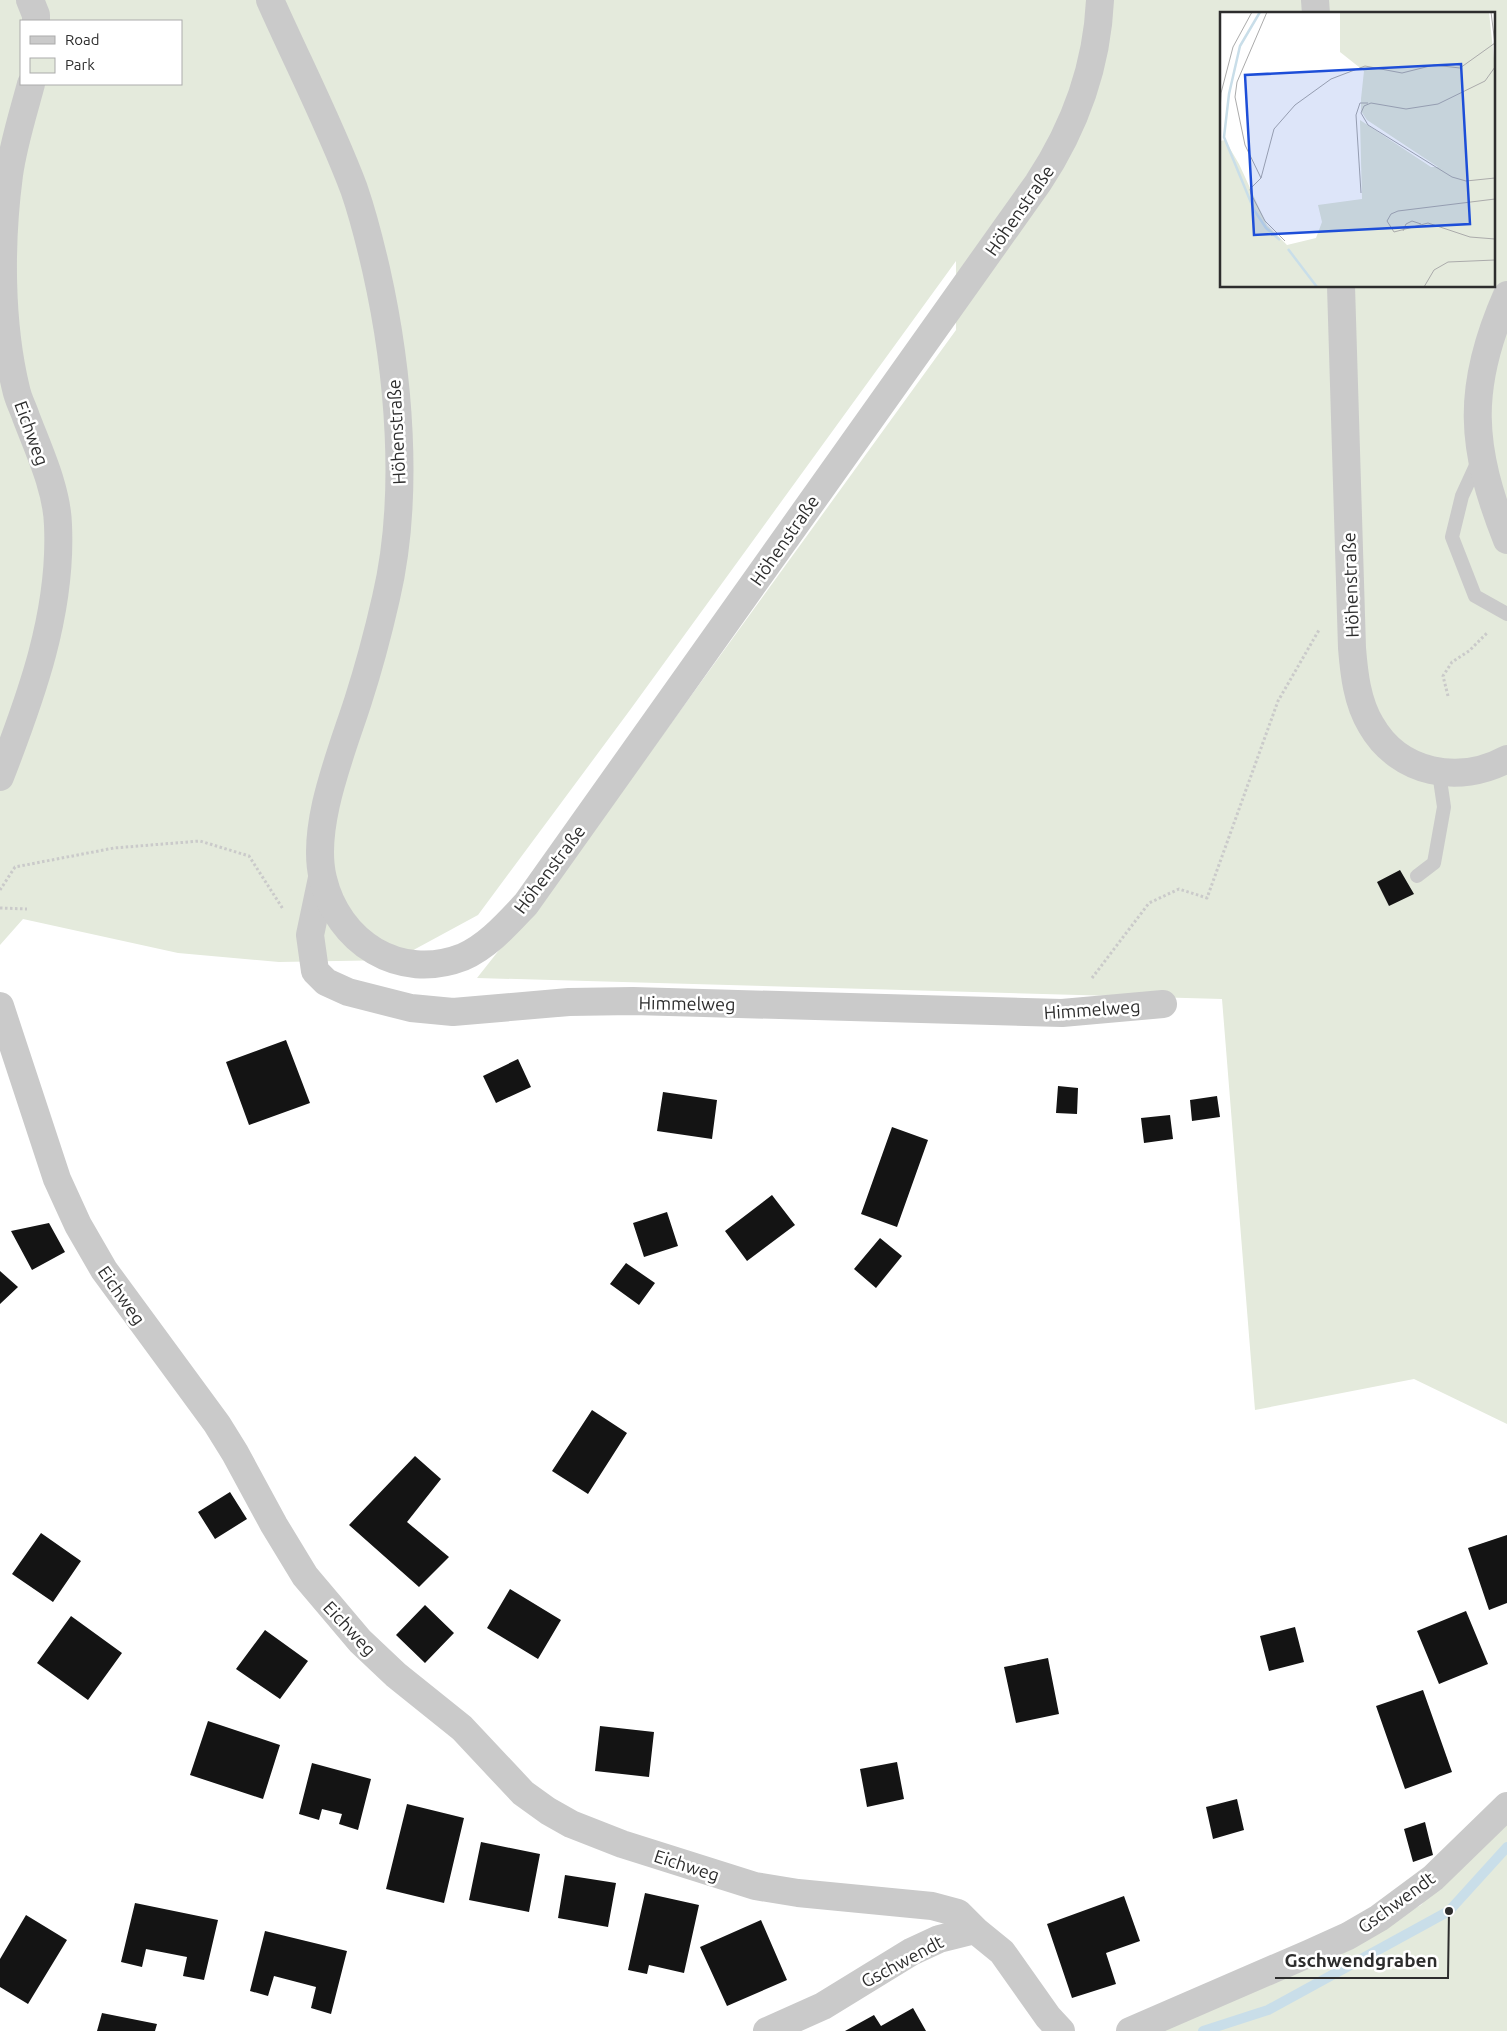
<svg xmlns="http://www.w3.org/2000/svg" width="1507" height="2031" font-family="Ubuntu,sans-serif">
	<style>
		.green { fill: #e4eadc; fill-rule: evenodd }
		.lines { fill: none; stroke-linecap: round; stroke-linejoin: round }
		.stream { stroke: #c9dee9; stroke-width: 10 }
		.building { fill: #141414 }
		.path { stroke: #cacaca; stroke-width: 3; stroke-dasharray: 2.5 2.5; stroke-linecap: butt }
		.service { stroke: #cacaca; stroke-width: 14 }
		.minor { stroke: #cacaca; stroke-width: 28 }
		.tertiary { stroke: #cacaca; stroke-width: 28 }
		.labels { text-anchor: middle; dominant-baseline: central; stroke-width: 5; stroke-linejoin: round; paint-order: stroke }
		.street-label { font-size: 18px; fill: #2d2d2d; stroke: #fff }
		.inset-river { fill: none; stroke: #c9dee9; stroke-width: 2.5 }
		.inset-road { fill: none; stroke: #ababab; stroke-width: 1 }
		.view { fill: #1d4ed8; fill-opacity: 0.15; stroke: #1d4ed8; stroke-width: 2.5 }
		.inset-edge { fill: none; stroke: #2d2d2d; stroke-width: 2.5 }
		.leader { fill: none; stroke: #2d2d2d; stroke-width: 2 }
		.callout-dot { fill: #2d2d2d; stroke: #fff; stroke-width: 2 }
		.callout-label { font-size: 19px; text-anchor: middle; font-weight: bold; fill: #2d2d2d; stroke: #fff; stroke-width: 5; stroke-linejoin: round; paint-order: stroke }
	</style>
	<rect width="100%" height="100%" fill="#fff"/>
	<!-- green -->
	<path class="green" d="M0 0H1507V1424L1414 1379 1255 1410 1222 999 477 978 596 827 956 330V261L630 710 478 915 395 960 279 962 178 953 23 919 0 945ZM1221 14H1493V286H1221ZM21 21H181V84H21Z
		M1507 1816V2031H1154L1265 1987 1421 1905 1457 1860Z"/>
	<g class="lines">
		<!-- stream -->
		<path class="stream" d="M1203 2031 1268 2010 1449 1911 1507 1847"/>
	</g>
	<!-- building -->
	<path class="building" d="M1400 870 1414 894 1389 906 1377 882Z
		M286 1040 310 1103 249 1125 226 1062Z
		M518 1059 531 1087 496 1103 483 1076Z
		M1058 1086 1078 1088 1077 1114 1056 1113Z
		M663 1092 717 1100 712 1139 657 1131Z
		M1217 1096 1220 1117 1192 1121 1190 1100Z
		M1170 1115 1173 1139 1144 1143 1141 1118Z
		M892 1127 928 1140 897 1227 861 1214Z
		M772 1195 795 1225 747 1261 725 1231Z
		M667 1212 678 1246 644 1257 633 1223Z
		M49 1223 65 1252 32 1270 11 1231Z
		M880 1238 902 1256 876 1288 854 1269Z
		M626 1263 655 1283 639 1305 610 1284Z
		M0 1271 18 1287 0 1304Z
		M592 1410 627 1433 588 1494 552 1471Z
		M415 1456 441 1479 407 1522 449 1557 419 1587 349 1525Z
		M230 1492 247 1519 215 1539 198 1512Z
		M41 1533 81 1561 53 1602 12 1574Z
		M1507 1535V1603L1489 1610 1468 1548Z
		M510 1589 561 1620 538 1659 487 1628Z
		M425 1605 454 1633 425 1663 396 1635Z
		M1466 1611 1488 1664 1439 1684 1417 1631Z
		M71 1616 122 1653 88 1700 37 1663Z
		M1295 1627 1304 1662 1269 1671 1260 1636Z
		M265 1630 308 1661 280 1699 236 1669Z
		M1048 1658 1059 1714 1016 1723 1004 1667Z
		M1423 1690 1452 1772 1405 1789 1376 1706Z
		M208 1721 280 1745 263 1799 190 1775Z
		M600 1726 654 1732 649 1777 595 1771Z
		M897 1762 904 1799 867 1807 860 1769Z
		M312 1763 371 1779 358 1830 339 1824 342 1814 322 1809 319 1820 299 1814Z
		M1237 1799 1244 1830 1213 1839 1206 1807Z
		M407 1804 464 1818 444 1903 386 1889Z
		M1425 1822 1433 1855 1413 1862 1404 1829Z
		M481 1842 540 1854 529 1912 469 1900Z
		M565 1875 616 1883 608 1927 558 1918Z
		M645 1893 699 1905 684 1973 649 1965 647 1974 628 1970Z
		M1124 1896 1140 1941 1106 1953 1116 1984 1072 1998 1047 1924Z
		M135 1903 218 1920 204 1980 183 1976 187 1957 146 1949 142 1967 121 1962Z
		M26 1915 67 1940 28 2004 0 1987V1959Z
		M761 1920 787 1980 727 2006 700 1947Z
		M265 1931 347 1951 331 2014 311 2008 316 1987 274 1976 268 1996 250 1991Z
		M913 2008 926 2031H845L874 2015 881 2026Z
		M102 2013 157 2024 155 2031H97Z"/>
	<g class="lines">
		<!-- path -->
		<path class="path" d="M1448 696 1443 676 1452 662 1469 651 1488 632
			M0 890 15 867 114 848 200 841 249 856 283 909
			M0 908 27 909
			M1092 978 1149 903 1179 889 1207 898 1278 701 1319 630"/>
		<!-- service -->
		<path class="service" d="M1479 459 1462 496 1452 537 1475 596 1507 614
			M1417 876 1434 863 1444 807 1439 773"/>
		<!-- minor -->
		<path class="minor" d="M30 0 36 15V21
			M0 777C31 697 62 613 58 525 57 489 39 451 26 417 23 408 18 399 16 389 0 323 0 243 9 175 13 145 23 114 31 84
			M322 878 310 935 315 971 326 982 348 992 411 1008 453 1012 569 1002 633 1001 1062 1013 1163 1004
			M0 1006 57 1179 78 1225 104 1270 217 1424 235 1453 274 1525 305 1576 360 1641 396 1675 462 1728 523 1793 548 1811 571 1824 622 1844 755 1886 798 1893 932 1906 958 1913 975 1930
			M767 2031 823 2006 911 1952 939 1939 975 1930 1002 1952 1048 2017 1061 2031
			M1130 2031 1308 1954 1348 1936 1379 1918 1433 1878 1507 1806"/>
		<!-- tertiary -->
		<path class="tertiary" d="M270 0C298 63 330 125 354 189 363 215 370 243 376 269 399 371 410 496 386 598 378 633 369 667 358 701 342 751 310 827 323 879 338 942 399 982 463 957 488 946 507 924 526 904L1038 183C1075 127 1097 67 1100 0
			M1315 0 1316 14
			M1341 286 1352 648C1354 673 1357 702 1371 725 1399 774 1459 785 1507 759
			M1507 295C1466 388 1470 447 1507 540"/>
	</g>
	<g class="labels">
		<!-- street labels -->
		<g class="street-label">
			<text transform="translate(1019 210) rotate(-55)">Höhenstraße</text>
			<text transform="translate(396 432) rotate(-93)">Höhenstraße</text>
			<text transform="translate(32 433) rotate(70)">Eichweg</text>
			<text transform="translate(784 540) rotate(-55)">Höhenstraße</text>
			<text transform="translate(1350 585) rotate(-92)">Höhenstraße</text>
			<text transform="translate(549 869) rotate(-53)">Höhenstraße</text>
			<text transform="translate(687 1003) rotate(1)">Himmelweg</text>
			<text transform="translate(1092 1009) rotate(-4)">Himmelweg</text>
			<text transform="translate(122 1295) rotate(55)">Eichweg</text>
			<text transform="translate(350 1628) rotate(47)">Eichweg</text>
			<text transform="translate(687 1865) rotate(18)">Eichweg</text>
			<text transform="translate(1396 1902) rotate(-36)">Gschwendt</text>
			<text transform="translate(902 1961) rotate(-28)">Gschwendt</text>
		</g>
	</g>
	<!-- overview -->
	<g transform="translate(1220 12)">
		<rect width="275" height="275" fill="#fff"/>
		<path d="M120 0H269L275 56V275H0V129L5 128 19 152 47 213 67 233 96 226 102 210 98 193 142 187 140 108 211 155H218L147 108 141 99V87L144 59 120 40Z" fill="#e4eadc"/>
		<path class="inset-river" d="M40 0 20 34 9 82 4 125 34 198 46 216 60 228M68 237 97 275"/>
		<path class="inset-road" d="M47 0 17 70 15 85 25 133 41 166 30 177 31 182 45 209 65 229M271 0 275 32M275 55 265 69 218 92 186 97 151 91 144 94 141 101 148 113 232 165 246 169 275 166M0 101 1 81 13 35 32 0M41 166 54 117 75 93 111 67 145 54 182 61 214 53 240 56 275 31M141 181 136 103 140 91H148M275 187 178 199 171 202 167 209 174 220 208 211 250 225 275 227M183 219 186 212 192 209 201 212M204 275 214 258 228 250 275 248"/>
		<path class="view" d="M241 52 250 212 34 223 25 63Z"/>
		<rect width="275" height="275" class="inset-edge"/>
	</g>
	<!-- callouts -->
	<path class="leader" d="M1449 1911L1448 1978H1275"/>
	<circle class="callout-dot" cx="1449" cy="1911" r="5"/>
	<g class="callout-label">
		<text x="1361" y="1967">Gschwendgraben</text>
	</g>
	<!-- legend -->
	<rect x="20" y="20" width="162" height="65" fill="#ffffff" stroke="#ababab"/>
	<rect x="30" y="36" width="25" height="8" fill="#cacaca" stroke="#ababab"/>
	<text x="65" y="45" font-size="15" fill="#2d2d2d">Road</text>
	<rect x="30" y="58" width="25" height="15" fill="#e4eadc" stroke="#ababab"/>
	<text x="65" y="70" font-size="15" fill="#2d2d2d">Park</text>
</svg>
